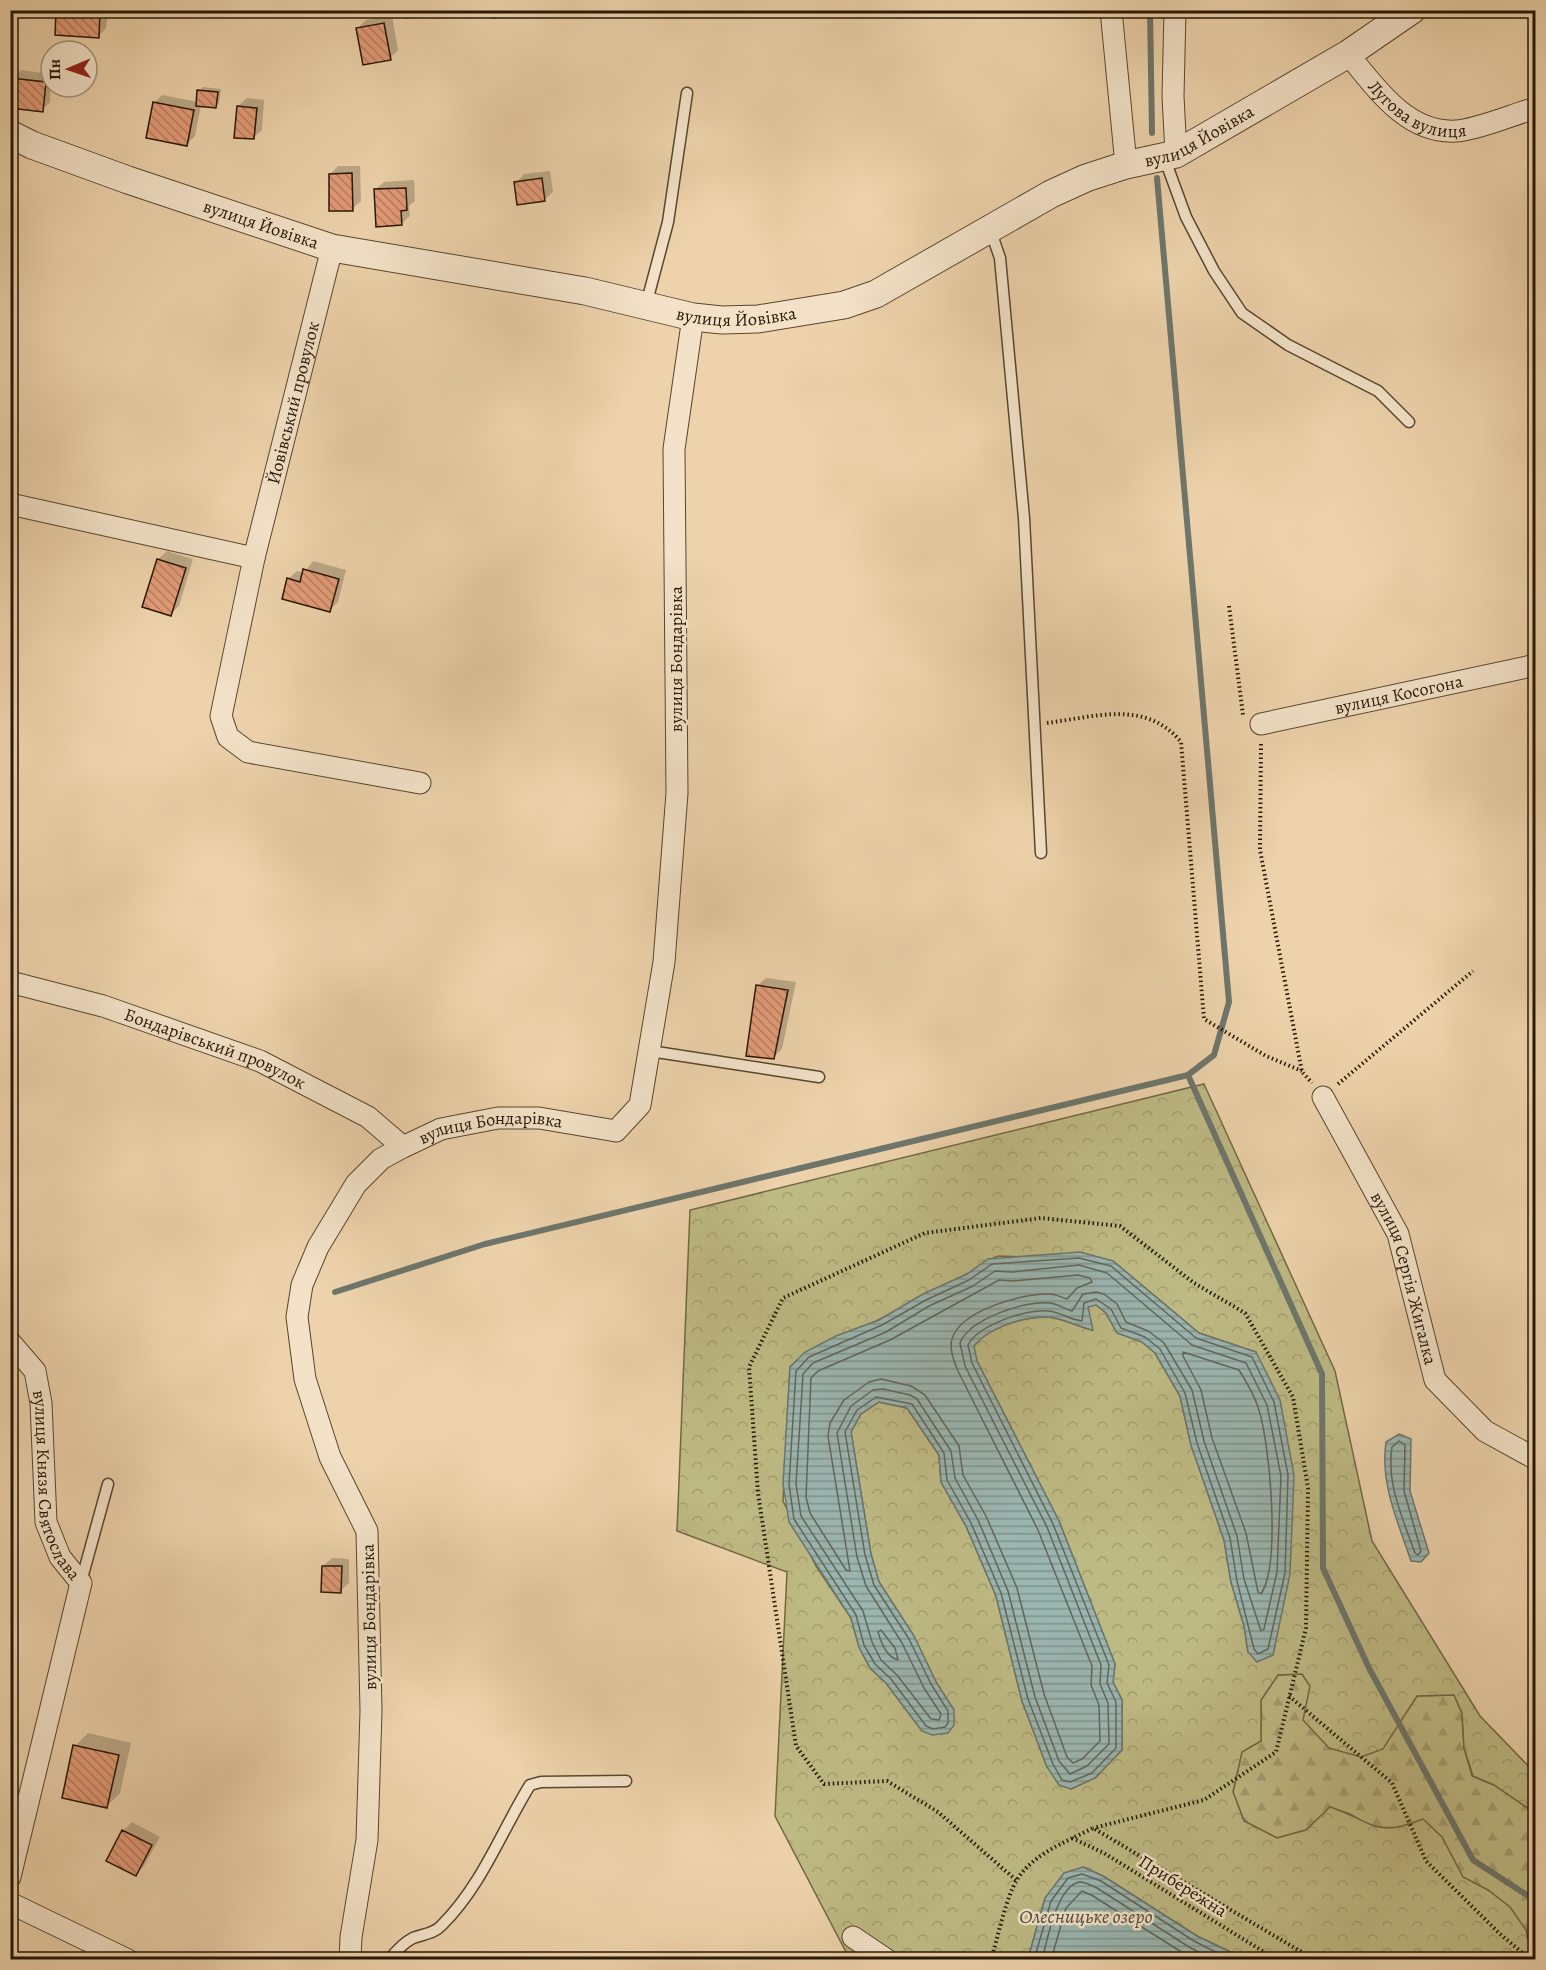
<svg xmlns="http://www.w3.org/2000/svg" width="1546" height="1970" font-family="Alegreya,serif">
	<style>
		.forest { fill: url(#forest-firs); stroke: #726844; stroke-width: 1.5 }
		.park { fill: url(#park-crowns); stroke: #726844; stroke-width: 1.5; fill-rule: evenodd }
		.water { fill: url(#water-rules); stroke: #6d766c; stroke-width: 1.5 }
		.shadow { fill: #0003 }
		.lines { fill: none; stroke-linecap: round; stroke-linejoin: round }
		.shore { stroke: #61665a; stroke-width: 1.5 }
		.stream { stroke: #6d766c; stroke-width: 6 }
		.building { fill: url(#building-back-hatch); stroke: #271704; stroke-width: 1.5 }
		.service-casing { stroke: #58462e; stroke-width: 13 }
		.minor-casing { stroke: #58462e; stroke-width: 23 }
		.tertiary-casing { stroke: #58462e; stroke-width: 29 }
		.path { stroke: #271704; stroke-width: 4; stroke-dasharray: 1.5 3; stroke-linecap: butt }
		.service { stroke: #f3e2c8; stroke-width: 10 }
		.minor { stroke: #f3e2c8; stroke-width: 21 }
		.tertiary { stroke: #f3e2c8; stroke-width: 27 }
		.labels { text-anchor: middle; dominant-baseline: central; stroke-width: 5; stroke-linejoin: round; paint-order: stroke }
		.street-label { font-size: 18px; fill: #271704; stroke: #f3e2c8 }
		.water-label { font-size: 20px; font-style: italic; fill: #504f41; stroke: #f3e2c8 }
	</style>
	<defs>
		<pattern id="forest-firs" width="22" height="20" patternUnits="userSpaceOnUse" patternTransform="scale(1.5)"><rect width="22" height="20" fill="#beba84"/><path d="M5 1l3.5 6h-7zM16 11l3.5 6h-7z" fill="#a39f70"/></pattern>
		<pattern id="park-crowns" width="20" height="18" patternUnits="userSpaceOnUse" patternTransform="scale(1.5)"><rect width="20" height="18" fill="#beba84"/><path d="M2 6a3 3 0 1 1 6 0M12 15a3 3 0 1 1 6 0" fill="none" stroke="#a39f70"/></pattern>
		<pattern id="water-rules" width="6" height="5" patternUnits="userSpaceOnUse" patternTransform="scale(1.5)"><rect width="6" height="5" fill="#9bb6b1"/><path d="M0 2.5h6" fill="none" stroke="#7e938e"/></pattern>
		<pattern id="building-back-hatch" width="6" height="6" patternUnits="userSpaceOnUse" patternTransform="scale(1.5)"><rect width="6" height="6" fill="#e39b78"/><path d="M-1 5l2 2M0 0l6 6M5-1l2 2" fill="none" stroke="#b87d60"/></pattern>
	</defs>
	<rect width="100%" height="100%" fill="#edd2ab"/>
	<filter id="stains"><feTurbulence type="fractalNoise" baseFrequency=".00333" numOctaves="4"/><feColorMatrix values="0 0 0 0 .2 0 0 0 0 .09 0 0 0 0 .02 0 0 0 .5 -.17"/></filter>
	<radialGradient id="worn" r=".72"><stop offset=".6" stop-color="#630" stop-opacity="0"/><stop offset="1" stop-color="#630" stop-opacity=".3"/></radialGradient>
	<!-- forest -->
	<path class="forest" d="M1302 1674 1310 1686 1406 1713 1417 1696 1454 1695 1462 1713 1464 1748 1472 1776 1494 1785 1535 1813V1959L1531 1955 1526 1930 1488 1890 1463 1878 1442 1837 1401 1828 1372 1827 1350 1814 1330 1807 1306 1830 1277 1838 1244 1821 1233 1792 1242 1751 1261 1741V1700L1278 1675Z"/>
	<!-- park -->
	<path class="park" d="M1204 1084 1335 1371 1372 1541 1480 1716 1535 1773V1813L1494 1785 1473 1776 1464 1748 1462 1713 1454 1695 1417 1696 1383 1749 1361 1757 1329 1748 1303 1720 1310 1686 1302 1674 1278 1675 1261 1700V1741L1242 1752 1233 1792 1244 1821 1277 1838 1306 1830 1330 1807C1372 1821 1375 1839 1423 1819L1442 1837 1463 1877 1488 1890 1510 1907 1526 1930 1531 1955 1535 1959H1245L1197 1936 1103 1876 1083 1867 1045 1898 1028 1959H858L846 1952 775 1816 787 1572 677 1531 690 1210ZM999 1256 1113 1261 1199 1333 1256 1352 1279 1622 1273 1655 1248 1652 1244 1626 1231 1582 1224 1540 1191 1445 1180 1396 1155 1353 1142 1342 1117 1333 1106 1313 1096 1305 1088 1306 1092 1330C1078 1327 1060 1317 1047 1317 1023 1317 989 1327 973 1346L977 1361 1059 1521 1115 1664 1113 1682 1122 1700V1750L1095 1778 1071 1789 1047 1767 1022 1701 996 1596 966 1526 941 1482 939 1455 907 1408 879 1402 861 1414 851 1432 871 1554 879 1582 914 1636 936 1682 954 1710 922 1731 886 1683 870 1668 859 1647 851 1618 816 1566 783 1501 790 1367C816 1340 850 1336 882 1318 910 1303 939 1289 967 1274 979 1268 986 1259 999 1256Z"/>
	<!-- water -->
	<path class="water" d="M1080 1252 1113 1261 1199 1333 1256 1352 1280 1400 1294 1475 1290 1574 1273 1655 1257 1662 1248 1652 1244 1626 1231 1582 1224 1540 1191 1445 1180 1396 1155 1353 1142 1342 1117 1333 1106 1313 1096 1305 1088 1307 1093 1330C1078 1327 1061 1317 1047 1317 1024 1316 988 1328 974 1346L977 1361 1059 1521 1115 1664 1113 1682 1122 1700V1750L1095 1778 1071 1789 1059 1785 1047 1767 1022 1701 996 1596 966 1526 941 1482 939 1455 907 1408 879 1402 861 1414 851 1432 871 1554 879 1582 914 1636 936 1682 954 1710V1725L948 1733 932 1735 922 1731 886 1683 870 1668 859 1647 851 1618 789 1522 783 1484 790 1367 805 1352 836 1336 879 1320 923 1294 967 1274 988 1259Z
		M1399 1434 1411 1439 1410 1491 1429 1553 1421 1562 1411 1561C1398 1522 1380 1484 1386 1442Z
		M1083 1867 1103 1876 1197 1936 1245 1959H1028L1045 1898 1064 1873Z"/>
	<!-- shadow -->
	<path class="shadow" d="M58 10H108L106 28 98 37Z
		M392 15 398 50 390 58 357 29 366 20Z
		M21 70 51 74 50 102 42 110 10 106 12 79Z
		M203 87 221 89 219 103 216 106 201 105 195 136 186 145 154 103 162 95 198 102 199 91Z
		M247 98 264 100 262 130 253 138 238 106Z
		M338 166H360L361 201 352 209 330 174Z
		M550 171 553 192 544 200 516 183 524 174Z
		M414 180 415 201 409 206 410 216 401 224 375 190 384 182Z
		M167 551 193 559 179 606 171 614 158 559Z
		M313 561 346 570 338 602 329 611 288 579 297 571 304 573Z
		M766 978 796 982 782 1049 774 1057 757 986Z
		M332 1558 349 1559V1583L340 1591 323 1566Z
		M88 1733 131 1743 120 1793 107 1806 75 1746Z
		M132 1822 160 1837 144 1866 136 1875 108 1860 123 1831Z"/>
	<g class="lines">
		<!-- shore -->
		<path class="shore" d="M1079 1258 1111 1266 1196 1338 1252 1357 1274 1402 1288 1475 1285 1573 1268 1649 1258 1654 1254 1649 1237 1581 1230 1538 1197 1443 1185 1393 1160 1349 1145 1337 1121 1328 1111 1309 1096 1299 1084 1303 1082 1321C1070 1320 1060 1312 1049 1311 1028 1308 978 1325 968 1345L972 1363 1053 1524 1109 1665 1107 1683 1116 1702V1748L1092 1773 1070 1782 1062 1780 1053 1764 1028 1699 1001 1593 971 1523 947 1480 944 1453 912 1404 876 1397 857 1410 845 1432 865 1555 874 1585 909 1639 931 1684 948 1711V1723L945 1727 933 1729 926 1726 891 1679 875 1664 864 1645 856 1615 794 1519 789 1484 796 1371 809 1357 882 1325 926 1300 969 1280 992 1264Z
			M1079 1265 1107 1273 1192 1345 1246 1363 1267 1405 1281 1476 1277 1572 1264 1629 1261 1631 1244 1579 1237 1536 1204 1441 1192 1390 1164 1343 1148 1331 1126 1322 1117 1304 1104 1294 1096 1292 1083 1294 1072 1311C1065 1309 1058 1304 1050 1303 1026 1300 969 1319 960 1343L965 1366 1047 1527 1101 1665 1100 1684 1108 1703 1109 1744 1087 1766 1070 1774 1059 1761 1035 1697 1008 1591 978 1520 955 1478 951 1451 917 1399 910 1395 883 1389 873 1390 851 1406 837 1433 857 1557 866 1586 902 1643 924 1688 941 1714 939 1720 931 1719 897 1675 881 1660 872 1642 863 1611 801 1516 796 1484 803 1374 813 1363 886 1332 929 1306 973 1286 995 1271 1012 1272Z
			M1078 1275 1090 1278 1092 1282 1077 1288 1067 1299C1061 1297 1055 1294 1049 1294 1022 1293 960 1311 952 1339 949 1349 954 1362 958 1371L1038 1530 1092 1666 1091 1685 1099 1705 1100 1741 1082 1759 1073 1763 1067 1757 1044 1694 1017 1588 986 1516 963 1475 959 1446 925 1395 911 1386 881 1379 869 1382 844 1400 830 1423 828 1436 850 1571 846 1570 810 1513 806 1497 811 1378 818 1371 890 1340 999 1280 1013 1281Z
			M1183 1352 1239 1370C1246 1381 1254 1395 1258 1407 1270 1442 1281 1564 1261 1594L1258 1592 1246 1533 1212 1438 1201 1390 1183 1356Z
			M1399 1441 1405 1445 1404 1491 1421 1551 1418 1555 1415 1553C1403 1519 1386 1483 1392 1447Z
			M881 1630 895 1648 898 1660C887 1657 881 1643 878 1632Z
			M1034 1960 1051 1901 1068 1878 1082 1874 1101 1881 1194 1941 1231 1960
			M1042 1960C1047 1941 1057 1885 1080 1882 1086 1882 1092 1886 1097 1888L1189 1947 1214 1960
			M1051 1960 1066 1908 1082 1891 1093 1896 1194 1960"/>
		<!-- stream -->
		<path class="stream" d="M1150 10 1152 133
			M1188 1075 1322 1374 1323 1568 1369 1668 1473 1860 1536 1901
			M335 1292 485 1244 1188 1075 1214 1055 1229 1002 1157 178"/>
	</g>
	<!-- building -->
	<path class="building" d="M56 10H100L99 38 55 35Z
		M404 10H440V13L405 18Z
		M477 10H517V15L494 18 493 12 477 14Z
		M384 23 391 60 363 65 356 28Z
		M11 78 46 82 43 112 10 108Z
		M197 90 218 92 216 108 196 106Z
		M153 102 194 110 187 146 146 138Z
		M237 106 257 108 254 139 234 138Z
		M352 173 353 211H329V174Z
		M542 178 545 201 517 205 514 182Z
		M406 188 407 210 401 211 402 225 376 227 374 189Z
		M157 559 186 568 171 616 142 607Z
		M303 569 339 579 330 612 282 599 287 578 300 582Z
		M756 985 788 990 774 1059 746 1056Z
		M322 1566H342L341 1593 321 1592Z
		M73 1745 119 1755 107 1808 62 1798Z
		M122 1830 152 1845 136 1876 106 1861Z"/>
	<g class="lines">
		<!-- service casing -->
		<g class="service-casing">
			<path id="service" d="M1164 157 1186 217 1214 271 1242 313 1288 345 1378 391 1409 422
				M990 229 1000 258 1024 518 1041 853
				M646 305 668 222 687 93
				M650 1051 819 1077
				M81 1582 108 1484
				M389 1960C396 1951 403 1943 413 1938 423 1934 434 1934 442 1925 482 1885 501 1832 530 1785L541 1782 626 1781"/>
		</g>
		<!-- minor casing -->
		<g class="minor-casing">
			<g id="minor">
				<path d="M1111 10 1126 165"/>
				<path d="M1175 10 1173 96 1176 154"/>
				<path id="s1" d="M1348 54C1376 88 1407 134 1456 131 1476 130 1514 114 1536 108"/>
				<path d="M10 504 254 558 221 716 228 737 248 752 420 783"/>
				<path id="s2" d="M254 558 332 248"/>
				<path id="s3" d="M1261 724 1536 665"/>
				<path id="s4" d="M10 982 103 1006 260 1061 368 1117 403 1147"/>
				<path id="s5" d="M1323 1097 1398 1234 1435 1380 1485 1431 1536 1459"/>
				<path id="s6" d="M10 1342 35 1371 41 1403 46 1522 60 1557 81 1583 10 1877"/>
				<path d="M10 1903 128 1960"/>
				<path d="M853 1937 887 1960"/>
				<path id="s7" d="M350 1960 351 1937 367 1840 371 1711 367 1531 330 1457 305 1379 297 1317 302 1285 318 1247 356 1184 381 1159 403 1147 441 1129 498 1118H539L616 1131 640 1105 664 962 677 793 674 449 693 317"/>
			</g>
		</g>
		<!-- tertiary casing -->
		<g class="tertiary-casing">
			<g id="tertiary">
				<path id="s8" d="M10 134 32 145 128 180 332 248 585 291 693 317 722 320 758 319 844 305 876 294 1051 194 1086 178 1126 165 1176 154 1348 54 1412 10"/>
			</g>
		</g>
		<!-- path -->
		<path class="path" d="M1229 606 1243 715
			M1047 723C1094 717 1146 699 1181 742L1204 1019 1266 1056 1302 1071
			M1261 744 1260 850 1302 1072 1312 1083
			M1338 1084 1473 971
			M1289 1696 1392 1783 1426 1861 1500 1934 1531 1960
			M1072 1838 1104 1853 1277 1960
			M1016 1880 938 1812 887 1781 824 1784 796 1746 758 1493 749 1367 783 1298 925 1233 1041 1218 1120 1226 1194 1283 1245 1313 1293 1397 1308 1488 1306 1628 1276 1752 1204 1800 1093 1828
			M991 1960C997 1940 1007 1894 1017 1880 1032 1854 1068 1841 1093 1828L1315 1960"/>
		<!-- service -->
		<use href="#service" class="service"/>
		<!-- minor -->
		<use href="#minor" class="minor"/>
		<!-- tertiary -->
		<use href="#tertiary" class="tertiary"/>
	</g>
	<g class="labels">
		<!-- street labels -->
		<g class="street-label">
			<text stroke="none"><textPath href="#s1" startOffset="93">Лугова вулиця</textPath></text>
			<text stroke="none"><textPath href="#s8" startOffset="1257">вулиця Йовівка</textPath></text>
			<text stroke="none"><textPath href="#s8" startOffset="267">вулиця Йовівка</textPath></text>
			<text stroke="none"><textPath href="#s8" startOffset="753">вулиця Йовівка</textPath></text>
			<text stroke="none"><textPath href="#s2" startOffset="160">Йовівський провулок</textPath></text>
			<text transform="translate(676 659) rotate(-90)">вулиця Бондарівка</text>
			<text stroke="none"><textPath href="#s3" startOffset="141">вулиця Косогона</textPath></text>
			<text stroke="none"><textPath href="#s4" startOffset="216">Бондарівський провулок</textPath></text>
			<text stroke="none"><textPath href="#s7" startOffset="957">вулиця Бондарівка</textPath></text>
			<text stroke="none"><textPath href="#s5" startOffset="200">вулиця Сергія Жигалка</textPath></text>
			<text stroke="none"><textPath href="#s6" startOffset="156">вулиця Князя Святослава</textPath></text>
			<text transform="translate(369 1617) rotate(-91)">вулиця Бондарівка</text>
			<text transform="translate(1183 1886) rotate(32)">Прибережна</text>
		</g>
		<!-- water labels -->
		<g class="water-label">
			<text x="1086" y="1916">Олесницьке озеро</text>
		</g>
	</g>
	<!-- margin -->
	<rect width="1546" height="1970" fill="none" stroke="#edd2ab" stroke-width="36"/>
	<rect x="12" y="12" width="1522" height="1946" fill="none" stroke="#271704" stroke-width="3"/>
	<rect x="18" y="18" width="1510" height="1934" fill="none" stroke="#271704" stroke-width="1.5"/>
	<!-- north arrow -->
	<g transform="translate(69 69) rotate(268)"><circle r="28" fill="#f3e2c8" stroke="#a1917a" stroke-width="1.5"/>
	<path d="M0-4.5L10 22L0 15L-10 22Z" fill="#8f2418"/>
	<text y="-9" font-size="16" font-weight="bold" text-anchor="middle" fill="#271704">Пн</text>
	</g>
	<rect width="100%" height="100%" filter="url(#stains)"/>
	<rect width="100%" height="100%" fill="url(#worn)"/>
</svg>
